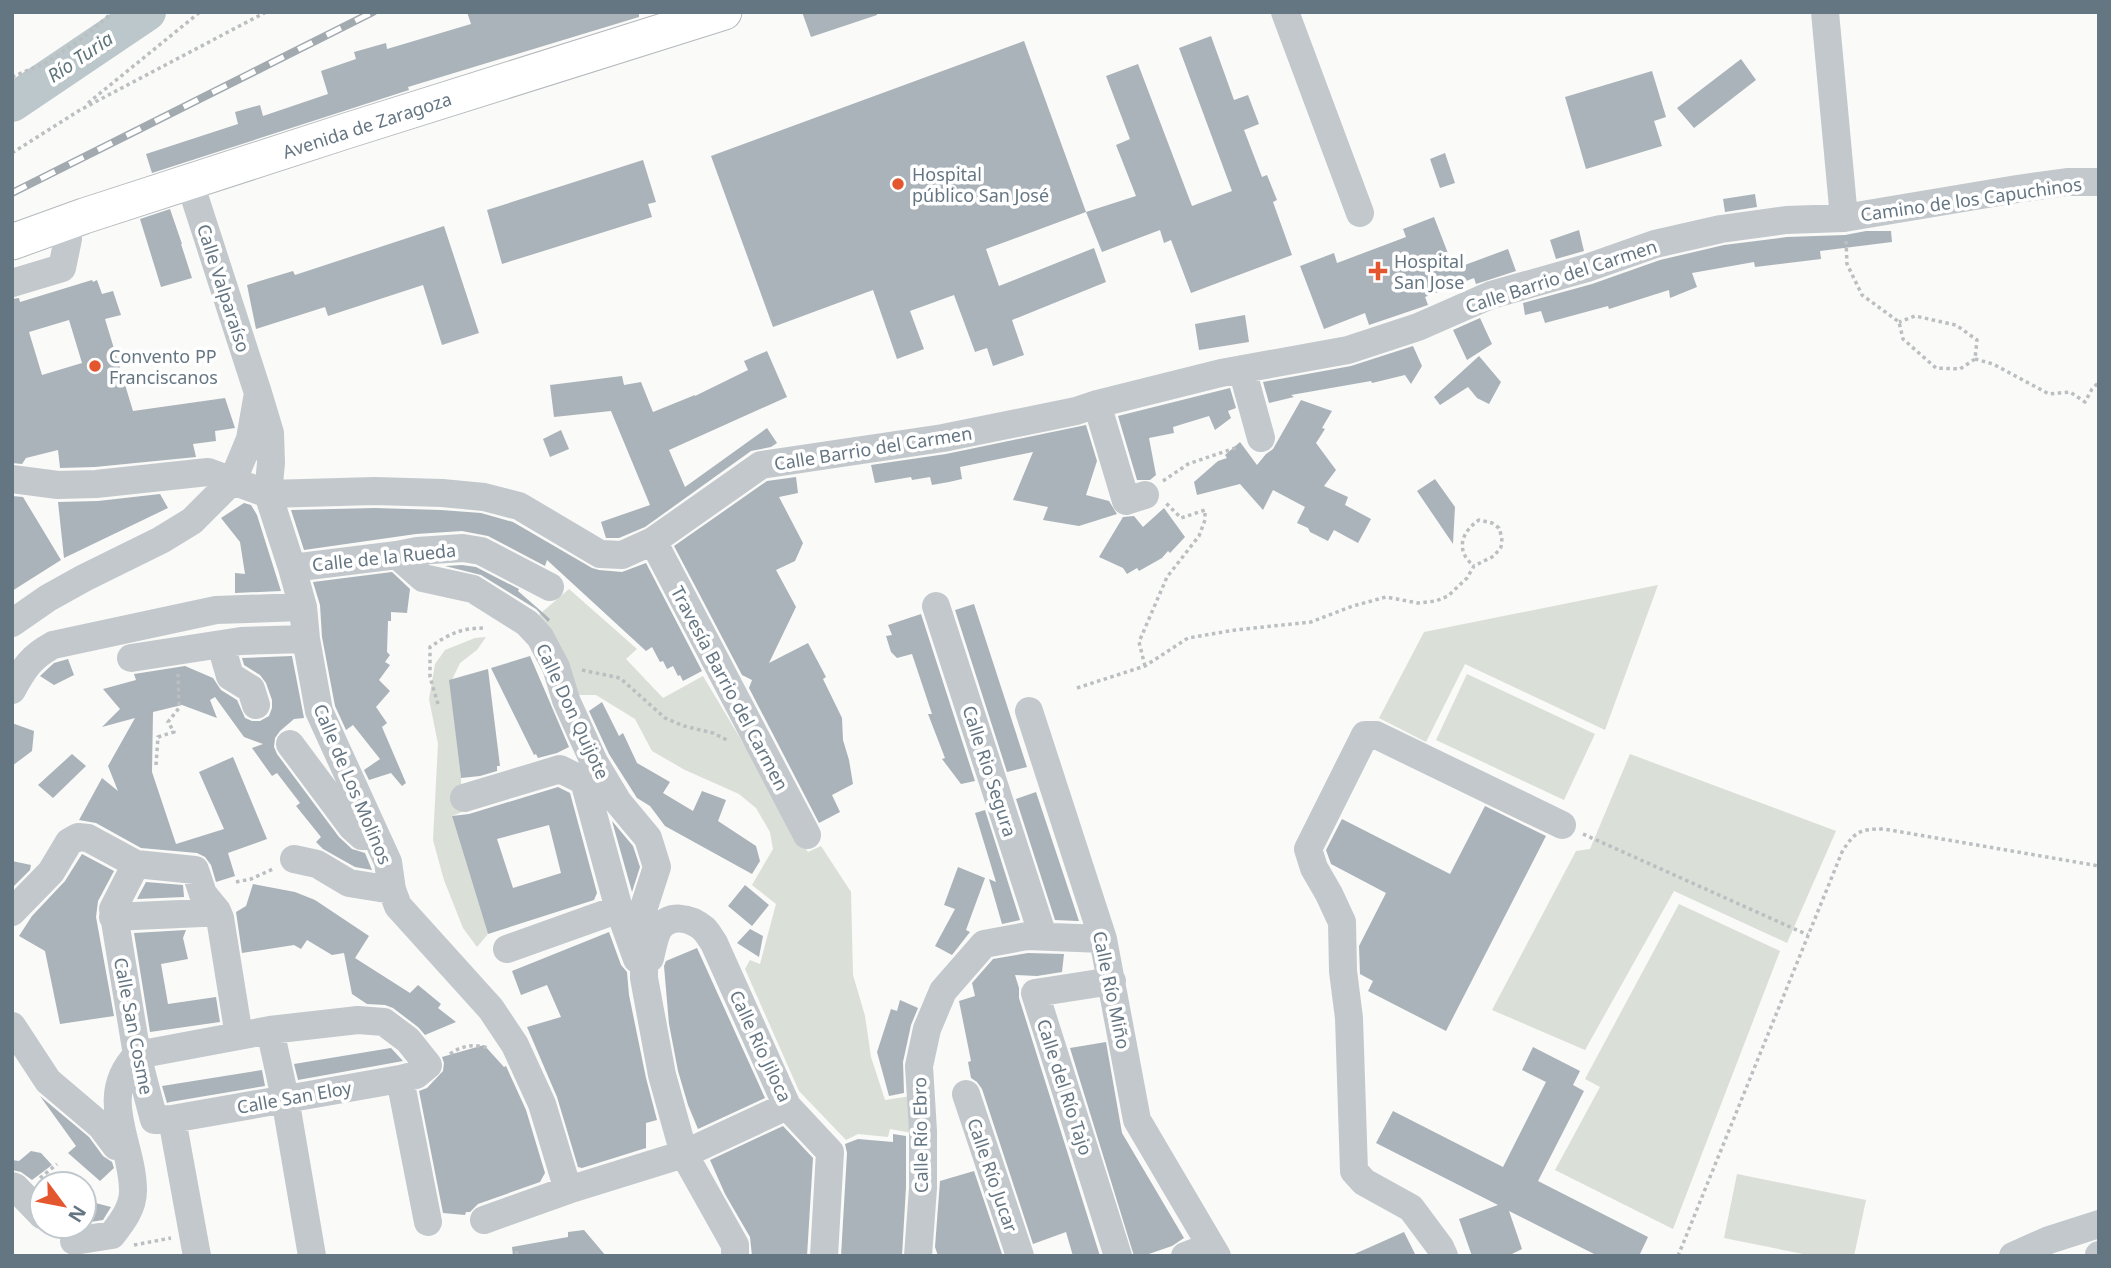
<svg xmlns="http://www.w3.org/2000/svg" width="2111" height="1268" font-family="'Noto Sans',sans-serif">
	<style>
		.green { fill: #dadfd7 }
		.lines { fill: none; stroke-linecap: round; stroke-linejoin: round }
		.river { stroke: #bbc7cb; stroke-width: 38 }
		.building { fill: #aab3b9; fill-rule: evenodd }
		.major-casing { stroke: #b5babe; stroke-width: 37 }
		.path { stroke: #bbbfc2; stroke-width: 3.5; stroke-dasharray: 3.5 3.5; stroke-linecap: butt }
		.minor { stroke: #c3c8cc; stroke-width: 28 }
		.major { stroke: #fff; stroke-width: 35 }
		.rail-casing { stroke: #a2aab0; stroke-width: 8 }
		.rail { stroke: #fff; stroke-width: 5; stroke-dasharray: 16; stroke-linecap: butt }
		.poi-dot { fill: #e4572e; stroke: #fff; stroke-width: 2.5 }
		.labels { text-anchor: middle; dominant-baseline: central; stroke-width: 7; stroke-linejoin: round; paint-order: stroke }
		.street-label { font-size: 18px; fill: #657683; stroke: #fff }
		.poi-label { font-size: 18px; fill: #657683; stroke: #fff; text-anchor: start }
		.water-label { font-size: 19px; font-style: italic; fill: #60757c; stroke: #fff }
	</style>
	<rect width="100%" height="100%" fill="#fafaf8"/>
	<!-- green -->
	<path class="green" d="M1658 585 1605 730 1465 664 1426 742 1379 718 1424 632Z
		M569 589 637 649 626 659 663 698 703 676 808 852 821 846 851 892 853 975 865 1016 871 1057 885 1100 911 1096 912 1133 890 1129 888 1137 858 1134 846 1140 799 1091 745 969 750 960 760 964 776 904 752 885 773 849 770 832 756 808 739 794 685 770 652 751 635 719 596 695H575L534 619Z
		M486 637 477 650 460 663 450 684 461 778 462 812 452 816 488 934 477 947 463 928 444 880 433 840 438 744 429 699 435 664 445 650 475 638Z
		M1467 674 1595 734 1564 800 1436 740Z
		M1630 754 1836 831 1787 943 1674 891 1585 1050 1492 1010 1576 851 1590 849Z
		M1679 904 1780 951 1673 1229 1555 1170 1600 1087 1585 1079Z
		M1737 1174 1866 1200 1854 1256H1813L1724 1238Z"/>
	<g class="lines">
		<!-- river -->
		<path class="river" d="M12 103 147 12"/>
	</g>
	<!-- building -->
	<path class="building" d="M467 12H639V17L408 87 409 90 152 173 146 154 238 124 235 112 260 105 263 116 328 94 321 71 356 59 354 52 386 43 387 49 471 24Z
		M802 12H877V15L811 37Z
		M1211 36 1234 100 1248 95 1259 124 1244 130 1262 177 1267 175 1277 200 1273 202 1292 255 1191 293 1171 240 1164 243 1160 230 1102 252 1086 212 1136 196 1116 145 1130 139 1106 76 1138 64 1192 206 1232 191 1179 48Z
		M1024 41 1086 212 986 249 999 286 1094 248 1106 282 1012 320 1024 355 993 366 987 348 975 352 954 295 910 311 924 349 897 359 873 290 773 327 711 156Z
		M1741 59 1756 80 1694 128 1677 108Z
		M1652 71 1666 117 1654 121 1662 146 1586 169 1565 97Z
		M1445 153 1455 183 1440 188 1430 159Z
		M643 160 656 202 648 204 652 217 502 264 487 210Z
		M1755 194 1757 207 1725 212 1723 199Z
		M170 209 182 244H181L192 278 161 287 140 219Z
		M1434 217 1454 269 1508 249 1516 271 1476 284 1474 278 1425 297 1428 305 1369 325 1365 313 1324 329 1300 266 1334 253 1337 263 1406 237 1403 229Z
		M444 226 479 333 442 345 423 285 328 316 325 307 256 329 247 285 293 271 295 275Z
		M1579 230 1584 251 1556 259 1550 240Z
		M1866 231H1891L1892 242 1820 251 1821 259 1755 267 1754 262 1692 273 1697 287 1670 298 1669 290 1609 309 1608 306 1545 323 1541 311 1525 315 1523 303 1592 284 1660 260 1724 245 1787 237 1845 235Z
		M92 280 93 282 97 280 102 294 113 291 121 315 105 319 133 411 225 398 235 428 215 431 216 441 193 444 196 457 95 467 60 468 58 450 26 458 22 464 12 463V299L19 298 20 302ZM69 320 82 363 42 375 29 332Z
		M1245 315 1249 342 1199 350 1195 324Z
		M1480 318 1492 344 1467 360 1453 330Z
		M1413 346 1422 366 1411 384 1405 375 1372 383 1371 381 1291 395 1294 397 1269 403 1263 382 1351 366Z
		M767 351 787 397 669 450 685 487 767 428 777 443 771 447 751 451 645 527 619 538H606L601 522 650 505 611 411 554 417 550 385 622 376 624 385 641 382 653 412 695 395V396L748 370 744 361Z
		M1479 356 1501 382 1489 404 1477 398 1468 387 1440 405 1434 397Z
		M1230 388 1236 408 1228 411 1231 418 1215 430 1209 416 1173 427 1174 433 1149 438 1156 475 1150 480H1137L1118 416Z
		M1301 400 1332 411 1322 428 1325 429 1316 443 1336 470 1324 486 1348 497 1345 505 1371 519 1358 543 1334 530 1328 541 1310 532 1308 528 1297 523 1305 507 1273 490 1263 510 1240 484 1197 495 1194 482 1218 461 1227 458 1225 455 1240 442 1257 465 1266 454 1273 449Z
		M1086 425 1097 461 1086 495 1109 501 1117 514 1079 526 1043 520 1048 507 1013 500 1033 452 960 467 962 479 949 482 932 485 930 477 912 480 911 477 875 483 871 465 946 454Z
		M561 430 569 449 550 457 543 439Z
		M796 477 798 493 779 497 803 543 795 561 776 570 796 607 769 663 808 643 826 677 823 679 842 718 843 740 849 760 853 784 832 795 840 812 819 823 749 688 752 680 742 675 674 546 767 481Z
		M1435 479 1455 507 1453 544 1417 491Z
		M160 494 168 508 64 558 58 502 98 501Z
		M12 496 23 497 61 560 12 591Z
		M244 503 251 505 257 515 281 591 235 593V573L245 574 240 542 221 518Z
		M375 508 441 510 481 513 513 522 592 568 599 570 622 572 646 563 702 671 683 681 680 675 678 676 673 666 667 669 663 661 660 662 652 647 646 651 547 560 545 566 488 536 462 531 416 534 304 550 291 510Z
		M1164 508 1185 537 1170 553 1168 551 1162 558 1139 571 1137 568 1127 574 1123 568 1099 557 1123 517 1134 516 1143 527Z
		M462 565 476 567 519 589 518 591 550 619 548 622 536 609 481 575 445 566Z
		M392 572 410 589 407 613 391 612V621H388L387 652 390 655 385 662 390 665 379 680 390 691 376 707 387 723 382 727 406 783 402 786 391 773 369 780 364 770 380 759 353 725 346 730 335 706 322 637 320 605 313 582Z
		M974 604 1027 767 1007 772 955 610Z
		M921 614 975 781 961 784 942 759 945 758 928 714H932L912 654 897 658 891 652 886 636 892 635 888 625Z
		M292 656 304 718 294 719 280 731 275 738 274 747 277 754 339 837 352 849 365 853 372 870 355 867 323 849 316 842 321 837 296 806 300 803 277 773 272 776 252 748 263 744 244 737 215 697 210 700 217 718 182 705 153 712 152 772 176 844 224 829 199 772 233 757 267 839 228 853 235 876 216 882 211 865 205 857 197 853 141 848 96 823 79 820 102 778 118 791 108 766 135 718 102 727 120 709 103 689 136 680 134 674 185 666 213 678 221 690 237 700 245 718 252 721H260L269 716 272 708V700L266 683 260 675 244 665 242 658Z
		M530 656 569 747 557 753 538 758 536 754 534 755 491 668Z
		M68 659 74 675 54 685 40 676 54 663Z
		M488 669 500 766H497V771L480 776 461 778 449 680Z
		M602 702 619 736 623 733 637 763 670 782 663 793 693 811 702 791 726 800 718 821 756 846 760 861 752 874 665 826 650 806 637 798 609 754 589 711Z
		M12 723 34 731 32 751 12 766Z
		M72 754 86 766 53 798 38 785Z
		M558 787 570 793 597 893 594 900 488 934 452 816 469 814ZM549 825 561 873 513 888 497 839Z
		M1036 792 1079 921H1077L1055 920 1016 799Z
		M1485 806 1546 836 1446 1031 1368 991 1373 981 1360 974 1359 946 1386 893 1331 864 1326 850 1342 819 1450 874Z
		M985 810 1020 920 1002 924 989 879 996 882 975 813Z
		M612 821 633 846 640 867 632 892Z
		M82 854 114 871 98 901 96 917 114 1016 60 1024 45 951 19 936 32 916 65 881Z
		M12 861 31 865 30 870 12 888Z
		M958 867 985 878 966 930 970 932 952 955 935 946 955 909 944 905Z
		M146 882 183 885 184 897 137 899Z
		M253 884 295 892 315 900 369 936 355 958 410 993 418 985 441 1004 438 1008 456 1022 425 1035 418 1027 393 1008 385 1005 367 1004 352 994 344 953 332 955 307 940 301 949 294 945 242 953 236 912 246 906Z
		M745 885 769 905 752 926 728 906Z
		M750 929 763 936 759 957 737 943Z
		M186 930 183 938 188 959 161 964 168 1004 216 997 220 1022 150 1032 134 933Z
		M609 932 621 965 627 972 629 995 646 1078 657 1120 646 1123V1148L582 1168 578 1167 557 1097 527 1027 561 1017 547 985 521 995 512 971Z
		M697 948 765 1098 698 1129 688 1105 678 1071 669 1024 664 966 666 961Z
		M1028 953 1064 954 1062 972 1037 976 1015 975 1019 988V998L1100 1256H1073L1066 1232 1033 1244 982 1089 977 1082 971 1078 968 1062 971 1061 959 1001 975 996 972 983 993 959Z
		M900 1000 918 1008 911 1025 903 1062 904 1093 889 1096 877 1052 891 1009 897 1011Z
		M1106 1042 1122 1133 1184 1238 1172 1246 1143 1256H1134L1070 1048Z
		M484 1045 504 1067 506 1066 526 1110 545 1173 540 1182 478 1204 470 1212H466L465 1215 443 1213 419 1091 427 1088 443 1071 444 1063 442 1057Z
		M1533 1047 1580 1071 1573 1085 1584 1091 1538 1181 1648 1237 1639 1256H1598L1509 1211 1522 1249 1508 1256H1472L1459 1219 1498 1205 1376 1143 1393 1111 1503 1167 1546 1082 1522 1070Z
		M391 1048 403 1061 298 1080 294 1064Z
		M262 1070 265 1086 170 1102 167 1103 162 1086Z
		M40 1096 89 1137 103 1156 112 1162 114 1168 100 1181 68 1153 76 1146Z
		M783 1126 813 1158 807 1256H752L750 1237 725 1194 710 1160Z
		M893 1134 906 1136V1187L902 1256H841L847 1153 845 1144 858 1139 893 1142Z
		M31 1151 41 1153 52 1165 32 1180 21 1172 12 1170V1160L19 1161Z
		M974 1171 1002 1254 938 1256 935 1247 940 1181Z
		M84 1200 111 1207 103 1220 84 1223Z
		M584 1230 606 1256H513L512 1247 568 1237V1232Z
		M1404 1232 1416 1256H1350Z"/>
	<g class="lines">
		<!-- major casing -->
		<g class="major-casing">
			<path id="major" d="M12 242 84 216 346 131 724 12"/>
		</g>
		<!-- path -->
		<path class="path" d="M12 77 45 63 83 38 113 12
			M88 103 200 12
			M12 153 80 110 266 12
			M1846 241 1847 264 1862 295 1899 322 1903 339 1936 368 1960 369 1975 359 1977 340 1956 325 1915 316 1899 322
			M1975 359 1993 364 2049 394 2070 392 2085 402 2092 389 2099 382
			M1163 481 1188 464 1238 447
			M1145 666 1139 642 1167 577 1199 536 1205 520V510L1181 518 1166 503
			M582 670 620 678 665 718 684 726 713 733 729 741
			M1077 688 1145 666 1188 638 1235 630 1311 622 1353 606 1386 597 1418 603 1436 601 1448 596 1467 578 1474 566 1494 556 1501 547 1502 538 1499 528 1492 523 1479 520C1461 532 1455 551 1474 566
			M438 704 430 677V647C451 633 461 628 486 628
			M156 765 158 737 174 732 168 722 179 708 178 673
			M1583 834 1808 935
			M236 882 251 879 273 869
			M450 1054C462 1045 475 1044 488 1048
			M40 1178 57 1164
			M134 1245 171 1238
			M515 1253 521 1252
			M1678 1256 1842 852C1855 831 1860 829 1884 829L2099 866"/>
		<!-- minor -->
		<path class="minor" d="M1285 12 1360 213
			M1825 12 1844 218
			M12 283 62 268 68 239 61 225
			M1242 369 1261 438
			M258 393 270 433 271 463 268 494 292 568 303 607 306 639 319 711 388 862 392 890 398 906 491 1009 515 1045 542 1104 568 1190
			M1097 404 1126 501 1145 495
			M12 479 58 485 96 484 208 472 268 494 375 491 442 493 484 497 519 506 600 554 622 555 653 541 761 465 943 438 1076 411 1097 404 1221 373 1348 350 1418 327 1491 295 1587 268 1655 244 1721 229 1786 220 1844 218 2017 189 2067 182H2099
			M653 541 807 835
			M397 555 423 578 473 589 527 623 540 637 556 667 566 700 594 762 618 802 648 838 657 867 644 907V978L662 1075 684 1154 735 1245V1256
			M292 568 397 555 417 551 463 548 481 551 550 587
			M936 606 1043 936
			M12 623 48 598 84 578 161 540 192 521 233 480 250 439 258 393 190 183
			M221 645 230 676 251 689 256 705
			M131 658 241 641 306 639
			M12 690C24 668 31 657 53 645L216 610 303 607
			M1029 711 1103 939 1137 1120 1217 1256
			M290 744 352 827 362 836H376
			M464 798 560 769 584 781 619 909 637 959
			M294 859 317 864 349 883 392 890
			M136 864 113 909 137 1055 154 1120 172 1119 400 1079 416 1075 428 1065 408 1040 384 1022 358 1020 270 1030 137 1055
			M12 912 51 872 69 842 78 837 88 838 136 864 195 870 203 894 217 911 220 918 239 1036
			M113 917 202 913 217 911
			M507 949 619 909
			M650 958C652 950 654 938 658 930 669 913 690 917 704 929 708 933 711 939 714 943L787 1106 830 1152 824 1256
			M1112 981 1035 993 1118 1256
			M12 1026 48 1081 101 1126 116 1146H125
			M270 1030 285 1098 312 1256
			M400 1079 428 1222
			M966 1094 1020 1256
			M172 1119 197 1256
			M12 1186 15 1187 42 1215
			M484 1220 568 1190 684 1154 787 1106
			M74 1241 112 1235C122 1222 133 1208 133 1191 133 1142 96 1098 137 1055
			M918 1256 923 1188V1131L919 1066 927 1029 943 991 984 944 1027 936 1103 939
			M1185 1256 1211 1246
			M1444 1256 1440 1247 1411 1208 1364 1182 1354 1171 1349 1018 1343 971 1342 922 1329 894 1314 868 1308 849 1365 735H1376L1562 825
			M2013 1256 2049 1240 2099 1224
			M2099 1256V1255"/>
		<!-- major -->
		<use href="#major" class="major"/>
		<!-- rail casing -->
		<g class="rail-casing">
			<path id="rail" d="M12 193 373 12"/>
		</g>
		<!-- rail -->
		<use href="#rail" class="rail"/>
	</g>
	<!-- markers -->
	<g class="poi-dot">
		<circle cx="898" cy="184" r="7"/>
		<path d="M1374.5 260.5h7v7h7v7h-7v7h-7v-7h-7v-7h7z"/>
		<circle cx="95" cy="366" r="7"/>
	</g>
	<g class="labels">
		<!-- street labels -->
		<g class="street-label">
			<text transform="translate(367 125) rotate(-18)">Avenida de Zaragoza</text>
			<text transform="translate(1971 199) rotate(-8)">Camino de los Capuchinos</text>
			<text transform="translate(1561 276) rotate(-18)">Calle Barrio del Carmen</text>
			<text transform="translate(224 288) rotate(72)">Calle Valparaíso</text>
			<text transform="translate(873 448) rotate(-9)">Calle Barrio del Carmen</text>
			<text transform="translate(384 557) rotate(-6)">Calle de la Rueda</text>
			<text transform="translate(730 688) rotate(62)">Travesía Barrio del Carmen</text>
			<text transform="translate(573 711) rotate(65)">Calle Don Quijote</text>
			<text transform="translate(990 771) rotate(72)">Calle Rio Segura</text>
			<text transform="translate(353 784) rotate(67)">Calle de Los Molinos</text>
			<text transform="translate(1112 990) rotate(78)">Calle Río Miño</text>
			<text transform="translate(134 1026) rotate(79)">Calle San Cosme</text>
			<text transform="translate(761 1046) rotate(65)">Calle Río Jiloca</text>
			<text transform="translate(1065 1087) rotate(72)">Calle del Río Tajo</text>
			<text transform="translate(294 1097) rotate(-10)">Calle San Eloy</text>
			<text transform="translate(920 1135) rotate(-91)">Calle Río Ebro</text>
			<text transform="translate(993 1175) rotate(71)">Calle Río Jucar</text>
		</g>
		<!-- poi labels -->
		<g class="poi-label">
			<text x="912" y="174">Hospital<tspan x="912" dy="21">público San José</tspan></text>
			<text x="1394" y="261">Hospital<tspan x="1394" dy="21">San Jose</tspan></text>
			<text x="109" y="356">Convento PP<tspan x="109" dy="21">Franciscanos</tspan></text>
		</g>
		<!-- water labels -->
		<g class="water-label">
			<text transform="translate(80 57) rotate(-34)">Río Turia</text>
		</g>
	</g>
	<!-- border -->
	<rect width="2111" height="1268" fill="none" stroke="#657683" stroke-width="28"/>
	<!-- north arrow -->
	<g transform="translate(63 1205) rotate(122)"><circle r="33" fill="#ffffff" stroke="#c1c8cd" stroke-width="2"/>
	<path d="M0-5L12 26L0 18L-12 26Z" fill="#e4572e"/>
	<text y="-10" font-size="19" font-weight="bold" text-anchor="middle" fill="#657683">N</text>
	</g>
</svg>
